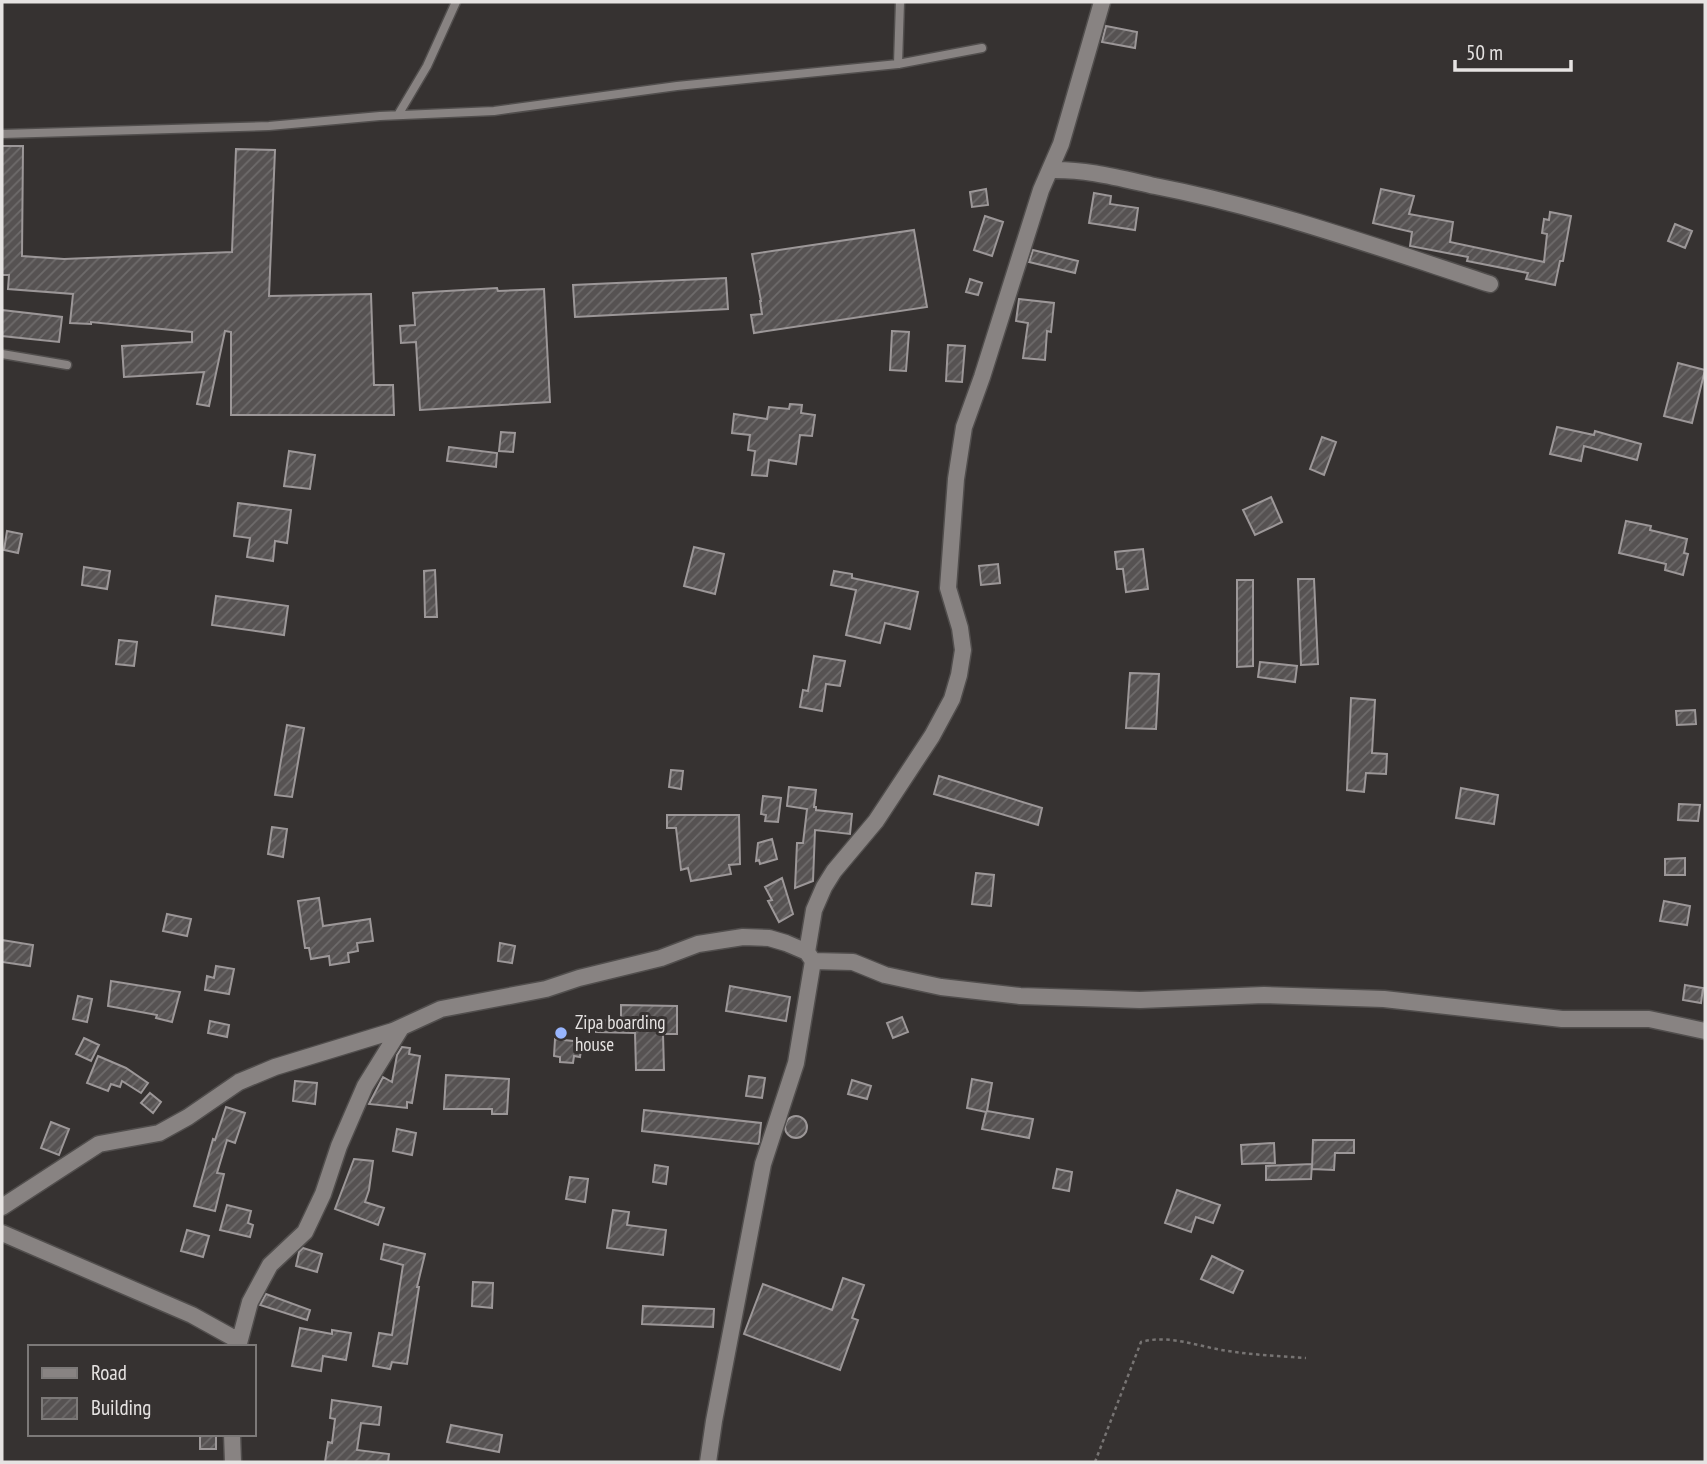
<svg xmlns="http://www.w3.org/2000/svg" width="1707" height="1464" font-family="'PT Sans Narrow',sans-serif">
	<style>
		.building { fill: url(#building-hatch); stroke: #9c9798; stroke-width: 2 }
		.lines { fill: none; stroke-linecap: round; stroke-linejoin: round }
		.service-casing { stroke: #514e4d; stroke-width: 11 }
		.minor-casing { stroke: #514e4d; stroke-width: 19 }
		.path { stroke: #777473; stroke-width: 2.5; stroke-dasharray: 3.5 3.5; stroke-linecap: butt }
		.service { stroke: #888382; stroke-width: 8 }
		.minor { stroke: #888382; stroke-width: 16 }
		.poi-dot { fill: #98b5fd; stroke: #363231; stroke-width: 2.5 }
		.labels { text-anchor: middle; dominant-baseline: central; stroke-width: 6; stroke-linejoin: round; paint-order: stroke }
		.poi-label { font-size: 19px; fill: #e6e3e2; stroke: #363231; text-anchor: start }
	</style>
	<defs>
		<pattern id="building-hatch" width="6" height="6" patternUnits="userSpaceOnUse" patternTransform="scale(1.75)"><rect width="6" height="6" fill="#565252"/><path d="M-1 1l2-2M0 6l6-6M5 7l2-2" fill="none" stroke="#6e6b6b"/></pattern>
	</defs>
	<rect width="100%" height="100%" fill="#363231"/>
	<!-- building -->
	<path class="building" d="M1106 26 1137 32 1135 48 1102 42Z
		M2 146H23L22 256 64 259 232 252 236 149 275 150 269 296 371 294 374 385H393L394 415H231V332L225 331 209 406 197 404 204 372 124 377 122 346 192 342V332L91 322V324L70 323 73 294 8 289 9 275H2Z
		M986 189 988 205 972 207 970 192Z
		M1381 189 1414 196 1409 214 1453 222 1450 242 1544 262 1547 234 1542 233 1544 219 1549 220 1550 212 1571 216 1563 261H1560L1555 285 1526 279 1528 273 1467 261 1468 257 1410 246 1412 232 1373 223Z
		M1094 193 1111 196 1110 204 1138 208 1135 230 1089 223Z
		M985 216 1003 222 992 256 974 250Z
		M1675 224 1692 231 1685 248 1668 241Z
		M914 230 927 307 754 333 751 315 762 314 760 301H761L752 254Z
		M1033 250 1078 261 1075 273 1029 262Z
		M726 278 728 309 575 317 573 285Z
		M970 279 982 283 978 295 966 292Z
		M497 288 498 291 544 289 550 402 420 410 416 342 401 343 400 326 415 325 413 293Z
		M1019 299 1054 303 1051 332 1047 331 1045 360 1023 358 1028 323 1016 321Z
		M2 310 62 317 59 342 2 336Z
		M892 331 909 332 906 371 890 370Z
		M948 345 965 346 962 382 946 381Z
		M1678 363 1705 370 1692 423 1664 416Z
		M790 404 802 405 801 413 815 415 812 436 800 435 796 464 769 460 767 476 752 475 755 451 748 450 750 435 732 433 734 414 767 419 769 407 789 409Z
		M1557 427 1594 435 1595 431 1641 444 1637 460 1584 446 1581 461 1550 454Z
		M501 432 515 433 513 452 499 451Z
		M1322 437 1336 442 1324 475 1310 469Z
		M449 447 497 453 496 467 447 461Z
		M289 451 315 455 310 489 284 486Z
		M1271 497 1282 522 1255 535 1243 510Z
		M238 503 291 510 287 543 275 541 273 561 247 557 250 538 234 536Z
		M1626 521 1651 526 1650 530 1687 539 1684 553 1688 554 1683 575 1665 570 1666 564 1619 553Z
		M7 531 22 534 18 553 4 550Z
		M694 547 724 554 715 594 684 586Z
		M1143 549 1148 589 1126 592 1123 569H1117L1115 552Z
		M998 564 1000 583 981 585 979 566Z
		M84 567 110 571 107 589 82 585Z
		M435 570 437 617H425L424 571Z
		M834 571 852 574V578L918 592 910 629 885 623 880 643 846 635 856 590 831 585Z
		M1298 579H1314L1318 664 1301 665Z
		M1237 580H1253V666L1237 667Z
		M216 596 288 606 284 635 212 625Z
		M119 640 137 642 134 666 116 664Z
		M814 656 845 661 840 686 826 684 822 711 800 707 803 690 808 691Z
		M1260 662 1297 666 1295 682 1258 677Z
		M1130 673 1159 674 1156 729 1126 728Z
		M1351 698 1375 700 1372 753 1387 754 1386 774 1366 773 1364 792 1347 790Z
		M1695 710 1696 724 1677 725 1676 711Z
		M287 725 304 728 292 797 275 795Z
		M671 770 683 771 681 789 669 787Z
		M939 776 1042 808 1038 825 934 794Z
		M789 787 816 790 814 807H816V810L852 814 850 834 815 830 813 881 795 888 797 843H803L807 809 787 806Z
		M1461 788 1498 795 1494 824 1456 818Z
		M763 796 781 798 778 822 765 821 766 815 761 814Z
		M1679 804 1700 805 1698 821 1678 820Z
		M667 815H739L740 864 729 865 731 874 691 881 688 868 681 870 676 828H667Z
		M272 827 287 829 283 857 268 854Z
		M772 839 777 859 760 864 759 860 756 861 758 843Z
		M1685 858V875H1665V859Z
		M976 873 994 875 991 906 972 904Z
		M782 878 793 914 779 922 768 901 772 900 765 887Z
		M319 898 323 926 370 919 373 941 357 943 358 951 348 953 349 962 330 965 329 956 311 959 309 948H305L298 901Z
		M1664 901 1690 906 1687 925 1660 921Z
		M167 914 191 919 187 936 163 931Z
		M2 940 33 945 30 966 2 962Z
		M500 943 515 946 512 963 498 961Z
		M216 966 234 969 229 994 205 990 207 976 214 978Z
		M111 981 180 992 172 1022 156 1018 157 1015 108 1006Z
		M1685 985 1703 988 1701 1003 1683 1000Z
		M730 986 790 997 786 1021 726 1011Z
		M78 996 92 999 87 1022 73 1019Z
		M621 1005 677 1006V1034H663L664 1070H636L635 1033 596 1032V1020L621 1021Z
		M902 1017 908 1032 893 1038 887 1023Z
		M210 1021 229 1025 227 1037 208 1033Z
		M84 1038 99 1045 91 1061 76 1054Z
		M555 1039 582 1042 580 1057 574 1056 573 1063 560 1062V1057L554 1056Z
		M402 1047 410 1048 409 1054 420 1056 412 1103 407 1102V1108L369 1104 383 1077 392 1082 397 1055Z
		M98 1056 126 1068 148 1083 141 1093 122 1081 120 1087 111 1084 108 1091 87 1083Z
		M446 1075 509 1079 507 1114H492V1109H444Z
		M749 1076 765 1078 762 1098 746 1096Z
		M972 1079 992 1083 987 1111 1033 1119 1029 1138 982 1129 986 1112 967 1108Z
		M852 1080 871 1086 867 1099 848 1094Z
		M295 1081 317 1083 315 1104 293 1101Z
		M150 1093 161 1102 153 1113 141 1103Z
		M226 1107 245 1113 235 1143 227 1140 217 1173 224 1174 215 1211 194 1206 213 1139 215 1140Z
		M644 1110 761 1123 759 1142 758 1144 642 1131Z
		M785 1127a11 11 0 1 1 22 0a11 11 0 1 1-22 0Z
		M51 1122 69 1129 59 1155 41 1148Z
		M397 1129 416 1133 412 1155 393 1151Z
		M1313 1140H1354V1153H1335L1334 1170 1312 1169Z
		M1274 1143 1275 1163 1242 1164 1241 1145Z
		M354 1159 373 1161 369 1190 365 1202 384 1208 378 1225 335 1209Z
		M1312 1164 1311 1179 1266 1180V1166Z
		M655 1165 668 1167 666 1184 653 1182Z
		M1057 1169 1072 1172 1069 1191 1053 1188Z
		M570 1177 588 1179 585 1202 566 1199Z
		M1177 1190 1220 1205 1213 1223 1196 1217 1191 1232 1165 1223Z
		M227 1205 251 1211 248 1223 253 1225 250 1237 220 1230Z
		M613 1210 629 1212 627 1225 666 1230 663 1255 607 1248Z
		M187 1230 209 1236 203 1257 181 1251Z
		M384 1244 425 1254 417 1287H419L407 1364 392 1362 390 1369 373 1366 379 1333 392 1335 403 1265 381 1259Z
		M303 1248 322 1254 317 1272 296 1266 299 1252Z
		M1212 1256 1243 1271 1233 1293 1201 1279Z
		M843 1278 864 1285 852 1318 858 1320 840 1370 744 1334 763 1284 832 1310Z
		M473 1282 493 1283 492 1308 472 1306Z
		M266 1294 310 1310 307 1320 260 1305Z
		M643 1306 714 1309 713 1327 642 1324Z
		M300 1328 332 1334V1330L351 1333 346 1360 323 1356 321 1371 292 1366Z
		M332 1400 381 1407 379 1425 361 1423 357 1450 389 1454 388 1462H325L328 1442 332 1443 335 1419 330 1418Z
		M451 1425 502 1435 499 1452 447 1442Z
		M200 1434H216V1449H200Z"/>
	<g class="lines">
		<!-- service casing -->
		<g class="service-casing">
			<path id="service" d="M898 64 900 2
				M398 115 427 66 456 2
				M2 134 269 126 380 116 494 111 677 86 898 64 982 48
				M2 354 67 365"/>
		</g>
		<!-- minor casing -->
		<g class="minor-casing">
			<path id="minor" d="M1050 170C1087 169 1119 178 1155 186 1269 208 1380 248 1490 284
				M807 952 814 910 824 887 834 871 876 821 932 736 952 699 959 675 963 650 960 628 948 588 956 479 964 427 982 377 1041 190 1061 144 1102 2
				M813 961 853 962 885 975 941 987 1020 996 1140 1000 1264 995 1384 999 1562 1019H1649L1705 1031
				M2 1207 99 1144 159 1133 188 1117 239 1082 275 1067 393 1031 441 1009 546 989 579 978 661 958 698 944 743 937 769 938 786 943 807 952 813 961 796 1063 763 1164 714 1421 708 1462
				M2 1233 192 1315 239 1341
				M238 1347 250 1302 270 1265 305 1232 323 1194 339 1146 365 1086 401 1028
				M232 1434 233 1462"/>
		</g>
		<!-- path -->
		<path class="path" d="M1095 1462 1141 1342C1170 1334 1199 1347 1228 1351 1254 1355 1280 1356 1306 1358"/>
		<!-- service -->
		<use href="#service" class="service"/>
		<!-- minor -->
		<use href="#minor" class="minor"/>
	</g>
	<!-- markers -->
	<circle class="poi-dot" cx="561" cy="1033" r="7"/>
	<g class="labels">
		<!-- poi labels -->
		<g class="poi-label">
			<text x="575" y="1022">Zipa boarding<tspan x="575" dy="22">house</tspan></text>
		</g>
	</g>
	<!-- border -->
	<rect width="1707" height="1464" fill="none" stroke="#e6e3e2" stroke-width="7"/>
	<!-- legend -->
	<rect x="28" y="1345" width="228" height="91" fill="#363231" stroke="#7c7978" stroke-width="2"/>
	<rect x="42" y="1368" width="35" height="10" fill="#888382" stroke="#7c7978" stroke-width="2"/>
	<text x="91" y="1380" font-size="21" fill="#e6e3e2">Road</text>
	<rect x="42" y="1398" width="35" height="21" fill="url(#building-hatch)" stroke="#7c7978" stroke-width="2"/>
	<text x="91" y="1415" font-size="21" fill="#e6e3e2">Building</text>
	<!-- scale -->
	<path d="M1455 60v10h116v-10" fill="none" stroke="#e6e3e2" stroke-width="3.5"/>
	<text x="1466" y="60" font-size="21" fill="#e6e3e2" stroke="#363231" stroke-width="5" paint-order="stroke">50 m</text>
</svg>
